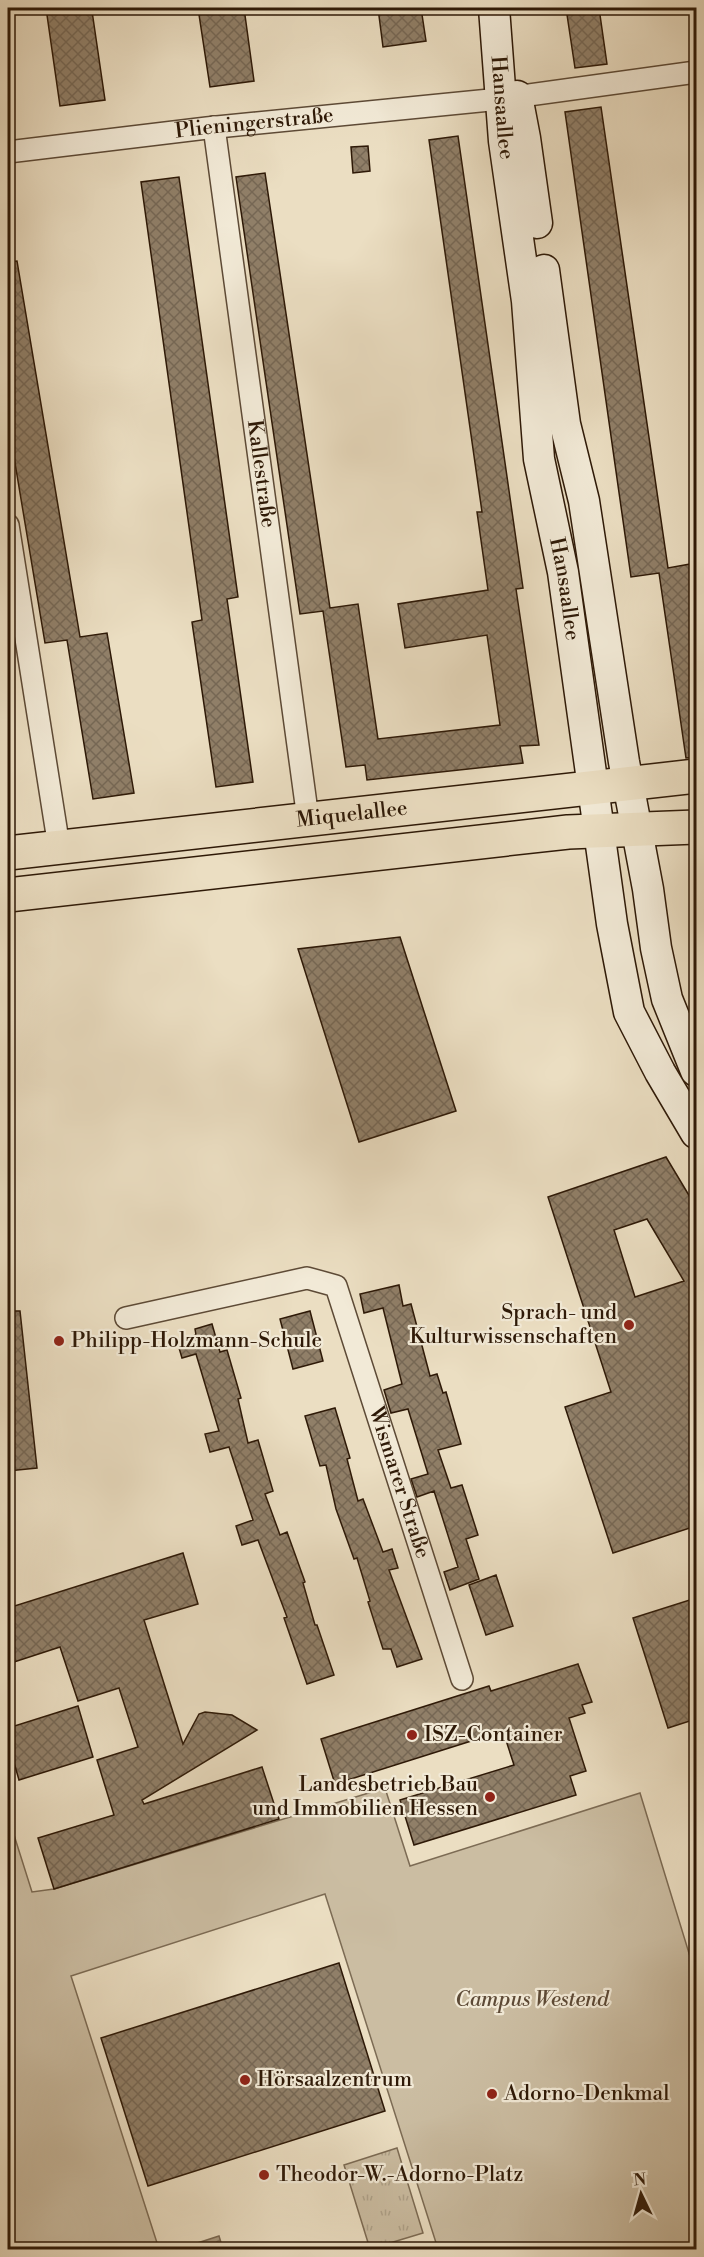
<svg xmlns="http://www.w3.org/2000/svg" width="704" height="2257" font-family="'Libre Bodoni',serif">
	<style>
		.grass { fill: url(#grass-tufts); stroke: #7c6b54; stroke-width: 1.5 }
		.green { fill: #cbbda2; stroke: #7c6b54; stroke-width: 1.5 }
		.water { fill: url(#water-waves); stroke: #796751; stroke-width: 1.5 }
		.building { fill: url(#building-cross-hatch); stroke: #2e1907; stroke-width: 1.5; fill-rule: evenodd }
		.lines { fill: none; stroke-linecap: round; stroke-linejoin: round }
		.street-casing { stroke: #5d4a36; stroke-width: 24 }
		.secondary-casing { stroke: #2e1907; stroke-width: 33 }
		.primary-casing { stroke: #2e1907; stroke-width: 36 }
		.street { stroke: #f2ead7; stroke-width: 21 }
		.secondary { stroke: #f2ead7; stroke-width: 30 }
		.primary { stroke: #ebdec2; stroke-width: 33 }
		.poi-dot { fill: #8f2418; stroke: #f2ead7; stroke-width: 2 }
		.labels { text-anchor: middle; dominant-baseline: central; stroke-width: 4.5; stroke-linejoin: round; paint-order: stroke }
		.street-label { font-size: 21px; fill: #2e1907; stroke: #f2ead7 }
		.poi-label { font-size: 21px; fill: #2e1907; stroke: #f2ead7; text-anchor: start }
		.park-label { font-size: 21px; font-style: italic; fill: #5d4a36; stroke: #f2ead7 }
	</style>
	<defs>
		<pattern id="grass-tufts" width="24" height="20" patternUnits="userSpaceOnUse" patternTransform="scale(1.5)"><rect width="24" height="20" fill="#cbbda2"/><path d="M3 7l-1-3M5 7V3M7 7l1-3M15 17l-1-3M17 17v-4M19 17l1-3" fill="none" stroke="#afa28a"/></pattern>
		<pattern id="water-waves" width="16" height="10" patternUnits="userSpaceOnUse" patternTransform="scale(1.5)"><rect width="16" height="10" fill="#ab9b82"/><path d="M0 5q4-4 8 0t8 0" fill="none" stroke="#8c7e68"/></pattern>
		<pattern id="building-cross-hatch" width="8" height="8" patternUnits="userSpaceOnUse" patternTransform="scale(1.5)"><rect width="8" height="8" fill="#907f68"/><path d="M0 0l8 8M0 8l8-8" fill="none" stroke="#766754"/></pattern>
	</defs>
	<rect width="100%" height="100%" fill="#ebdec2"/>
	<filter id="stains"><feTurbulence type="fractalNoise" baseFrequency=".00333" numOctaves="4"/><feColorMatrix values="0 0 0 0 .2 0 0 0 0 .09 0 0 0 0 .02 0 0 0 .5 -.17"/></filter>
	<radialGradient id="worn" r=".72"><stop offset=".6" stop-color="#630" stop-opacity="0"/><stop offset="1" stop-color="#630" stop-opacity=".3"/></radialGradient>
	<!-- grass -->
	<path class="grass" d="M397 2148 423 2233 370 2249 344 2165Z"/>
	<!-- green -->
	<path class="green" d="M385 1788 410 1866 640 1793 696 1976V2249H438L325 1894 71 1976 159 2249H8V1816L32 1892 54 1889Z"/>
	<!-- water -->
	<path class="water" d="M219 2236 223 2249H186L185 2247Z"/>
	<!-- building -->
	<path class="building" d="M46 8H71L72 14 92 11 105 100 60 106Z
		M198 8H244L254 81 210 87Z
		M378 8H421L426 41 383 47Z
		M566 8H599L607 64 575 68Z
		M601 107 668 568 696 563V757L686 758 659 573 631 577 565 112Z
		M458 136 523 588 516 589 539 745 520 746 523 763 367 780 365 765 346 767 323 611 300 614 236 177 265 173 330 608 358 604 378 739 500 725 487 635 405 648 398 604 488 590 477 512H482L429 140Z
		M368 146 370 171 353 173 351 147Z
		M179 177 238 597 227 599 253 782 216 787 192 622 202 620 141 182Z
		M17 261 80 637 107 633 134 793 93 799 67 640 45 643 8 421V262Z
		M400 937 456 1111 359 1142 298 949Z
		M666 1157 696 1207V1526L613 1553 565 1407 611 1392 548 1197ZM647 1219 684 1281 635 1297 614 1230Z
		M399 1285 403 1306 411 1304 430 1376 437 1374 443 1393 446 1392 461 1444 438 1450 451 1488 462 1485 478 1535 466 1539 479 1579 450 1590 444 1572 458 1567 434 1491 417 1497 411 1479 428 1474 408 1409 391 1413 384 1390 402 1384 383 1308 364 1313 360 1294Z
		M8 1311H20L37 1468 8 1471Z
		M310 1311 323 1361 293 1369 280 1319Z
		M212 1324 220 1352 227 1350 241 1398 238 1399 248 1443 258 1440 273 1491 265 1494 280 1535 287 1532 305 1582 303 1583 315 1625H317L334 1675 307 1684 284 1618 287 1617 258 1540 242 1545 236 1526 253 1520 229 1447 210 1452 205 1434 219 1431 196 1354 182 1358 177 1341 196 1335 195 1329Z
		M335 1408 350 1458 347 1459 358 1501 363 1499 383 1552 392 1549 398 1568 389 1570 422 1659 397 1667 391 1649H383L368 1602 370 1601 357 1558 354 1559 336 1509 326 1465 320 1466 305 1416Z
		M183 1553 198 1604 144 1620 183 1744 199 1714 205 1712 232 1715 257 1730 142 1800 144 1804 262 1767 279 1819 54 1889 38 1838 114 1815 97 1760 138 1747 119 1688 78 1701 60 1647 8 1664V1608Z
		M496 1575 513 1626 486 1635 469 1585Z
		M696 1598V1719L668 1728 633 1618Z
		M578 1664 592 1702 582 1705 585 1713 569 1718 586 1771 570 1776 576 1795 414 1845 400 1800 514 1765 503 1731 335 1784 321 1739 489 1686 491 1691Z
		M78 1706 93 1757 19 1780 8 1742V1728Z
		M339 1963 385 2111 148 2186 101 2038Z"/>
	<g class="lines">
		<!-- street casing -->
		<g class="street-casing">
			<g id="street">
				<path id="s1" d="M214 127 308 819"/>
				<path id="s2" d="M8 152 207 128 500 99 696 72"/>
				<path d="M8 525 59 847"/>
				<path id="s3" d="M126 1318 307 1278 336 1286 462 1679"/>
			</g>
		</g>
		<!-- secondary casing -->
		<g class="secondary-casing">
			<g id="secondary">
				<path id="s4" d="M494 8 504 141 527 301 539 459 563 572 612 924 629 1012 660 1072 696 1133"/>
				<path d="M517 96 525 138 537 223"/>
				<path d="M544 270 565 424 584 501 624 762 648 889 656 948 667 999 696 1071"/>
			</g>
		</g>
		<!-- primary casing -->
		<g class="primary-casing">
			<g id="primary">
				<path id="s5" d="M8 853 696 776"/>
				<path d="M8 895 568 832 696 827"/>
			</g>
		</g>
		<!-- street -->
		<use href="#street" class="street"/>
		<!-- secondary -->
		<use href="#secondary" class="secondary"/>
		<!-- primary -->
		<use href="#primary" class="primary"/>
	</g>
	<!-- markers -->
	<g class="poi-dot">
		<circle cx="629" cy="1325" r="6"/>
		<circle cx="59" cy="1341" r="6"/>
		<circle cx="412" cy="1735" r="6"/>
		<circle cx="490" cy="1797" r="6"/>
		<circle cx="245" cy="2080" r="6"/>
		<circle cx="492" cy="2094" r="6"/>
		<circle cx="264" cy="2175" r="6"/>
	</g>
	<g class="labels">
		<!-- street labels -->
		<g class="street-label">
			<text stroke="none"><textPath href="#s4" startOffset="100">Hansaallee</textPath></text>
			<text stroke="none"><textPath href="#s2" startOffset="248">Plieningerstraße</textPath></text>
			<text stroke="none"><textPath href="#s1" startOffset="350">Kallestraße</textPath></text>
			<text stroke="none"><textPath href="#s4" startOffset="586">Hansaallee</textPath></text>
			<text stroke="none"><textPath href="#s5" startOffset="346">Miquelallee</textPath></text>
			<text stroke="none"><textPath href="#s3" startOffset="422">Wismarer Straße</textPath></text>
		</g>
		<!-- poi labels -->
		<g class="poi-label">
			<text x="617" y="1313" text-anchor="end">Sprach- und<tspan x="617" dy="24">Kulturwissenschaften</tspan></text>
			<text x="71" y="1341">Philipp-Holzmann-Schule</text>
			<text x="424" y="1735">ISZ-Container</text>
			<text x="478" y="1785" text-anchor="end">Landesbetrieb Bau<tspan x="478" dy="24">und Immobilien Hessen</tspan></text>
			<text x="257" y="2080">Hörsaalzentrum</text>
			<text x="504" y="2094">Adorno-Denkmal</text>
			<text x="276" y="2175">Theodor-W.-Adorno-Platz</text>
		</g>
		<!-- park labels -->
		<g class="park-label">
			<text x="532" y="2000">Campus Westend</text>
		</g>
	</g>
	<!-- margin -->
	<rect width="704" height="2257" fill="none" stroke="#ebdec2" stroke-width="30"/>
	<rect x="9" y="9" width="686" height="2239" fill="none" stroke="#2e1907" stroke-width="3"/>
	<rect x="15" y="15" width="674" height="2227" fill="none" stroke="#2e1907" stroke-width="1.5"/>
	<!-- north arrow -->
	<g transform="translate(641 2194) rotate(355)" stroke="#f2ead7" stroke-width="4.5" paint-order="stroke">
	<path d="M0-4.5L10 22L0 15L-10 22Z" fill="#2e1907"/>
	<text y="-9" font-size="16" font-weight="bold" text-anchor="middle" fill="#2e1907">N</text>
	</g>
	<rect width="100%" height="100%" filter="url(#stains)"/>
	<rect width="100%" height="100%" fill="url(#worn)"/>
</svg>
